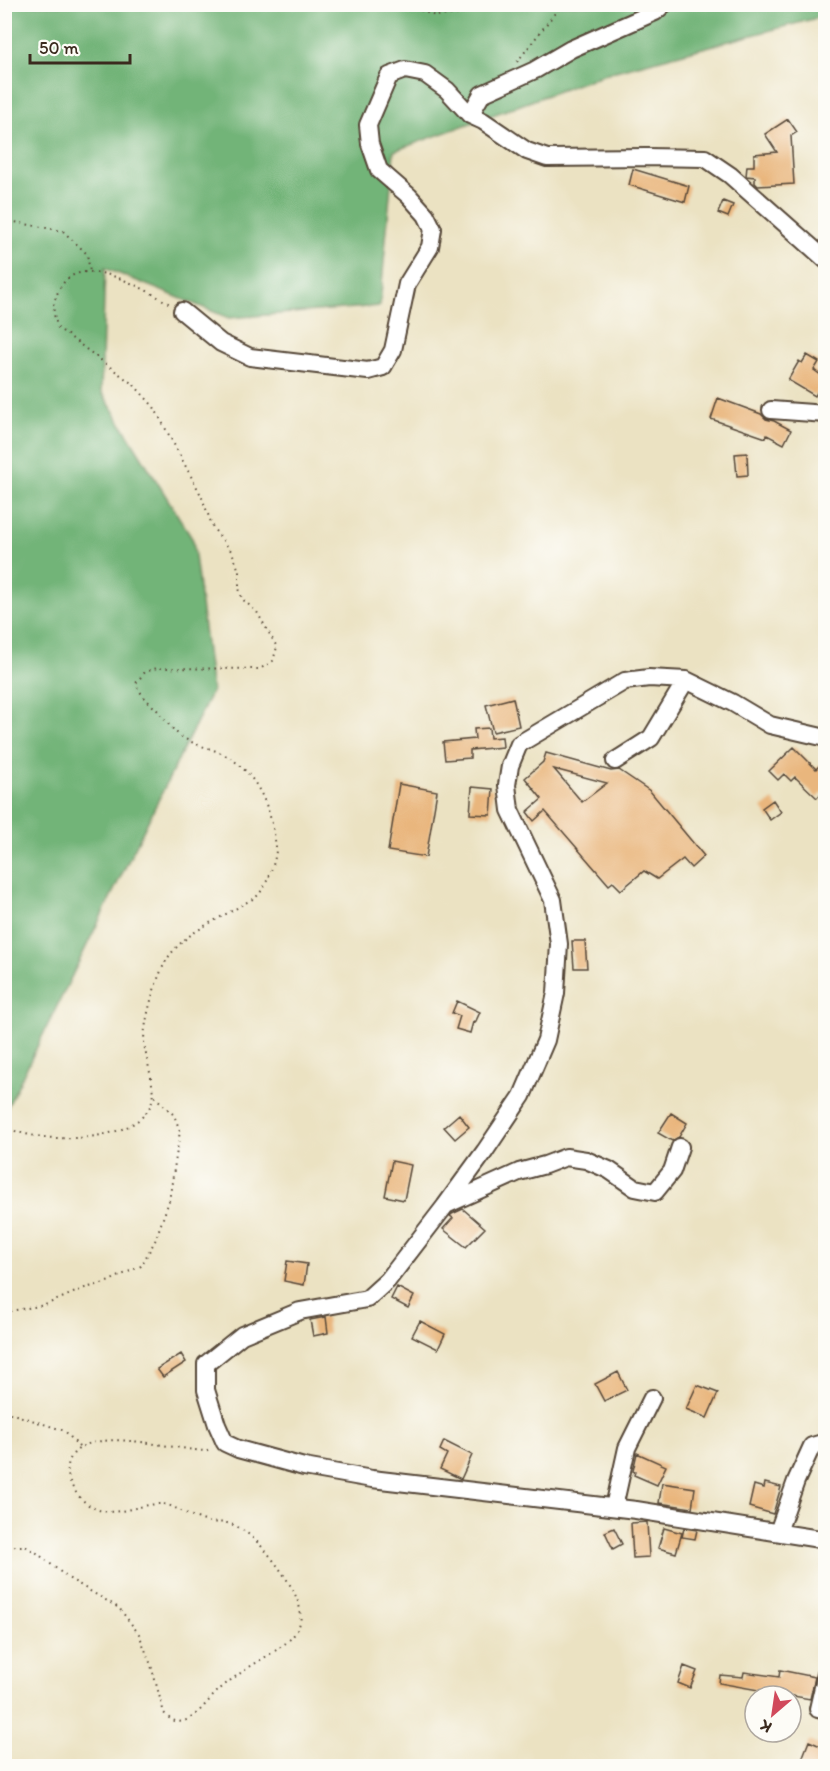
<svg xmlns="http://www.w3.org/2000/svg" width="830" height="1771" font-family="Itim,sans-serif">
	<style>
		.forest { fill: #72b478; stroke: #566f4b; stroke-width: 1.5 }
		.building { fill: #e9b67d; fill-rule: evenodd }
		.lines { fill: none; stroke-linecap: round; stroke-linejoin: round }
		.minor-casing { stroke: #554637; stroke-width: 20 }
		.path { stroke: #554637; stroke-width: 2; stroke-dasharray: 1.5 4.5; stroke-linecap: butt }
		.minor { stroke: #fff; stroke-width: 16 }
	</style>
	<rect width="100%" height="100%" fill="#fdfcf7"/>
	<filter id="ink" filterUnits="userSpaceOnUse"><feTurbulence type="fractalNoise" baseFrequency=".0167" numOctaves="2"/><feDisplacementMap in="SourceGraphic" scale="12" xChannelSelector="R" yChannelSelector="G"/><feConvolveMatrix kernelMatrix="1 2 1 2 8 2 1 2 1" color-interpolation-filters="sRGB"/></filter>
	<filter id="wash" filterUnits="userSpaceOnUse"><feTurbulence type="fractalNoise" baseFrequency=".008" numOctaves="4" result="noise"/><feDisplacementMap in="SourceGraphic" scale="24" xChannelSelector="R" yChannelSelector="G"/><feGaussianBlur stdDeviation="1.35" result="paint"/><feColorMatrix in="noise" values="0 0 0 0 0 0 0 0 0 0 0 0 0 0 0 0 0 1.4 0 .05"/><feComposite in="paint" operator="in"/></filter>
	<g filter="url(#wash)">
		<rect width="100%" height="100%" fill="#ebe2c2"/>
		<!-- forest -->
		<path class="forest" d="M5 5H825V16L608 73 394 151 380 306 229 318 105 268 101 391 193 540 212 691 5 1112Z"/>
		<g id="blocks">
			<!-- building -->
			<path class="building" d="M788 119 797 132 791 136 794 184 758 186 755 183V177L746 176 747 166H754V154L777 152 765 134Z
				M633 169 689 186 685 202 629 185Z
				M723 201 733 205 728 217 718 213Z
				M807 355 819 362 814 370 825 378 815 396 788 380 799 361 802 363Z
				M718 398 761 414 766 419 774 421 791 430 784 444 767 435 766 438 711 419Z
				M747 453 748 475 737 476 735 454Z
				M513 698 519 726 493 732 486 705Z
				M489 728 490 738 502 737 503 747 470 750V758L445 760 443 742 475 739 474 729Z
				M794 747 816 769 825 760V789L817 798 795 777 791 781 784 774 778 780 769 771Z
				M546 753 611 771 619 770 650 791 704 856 691 868 683 859 657 879 644 871 621 890 613 882 609 885 545 811 534 821 527 812 542 799 525 778 543 762ZM554 769 607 783 582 802Z
				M399 784 437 791 426 857 388 851Z
				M472 787 493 789 491 815 470 814Z
				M773 800 781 812 770 820 762 808Z
				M572 941H585L587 968H574Z
				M457 1001 480 1012 475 1023 473 1022 470 1033 456 1029 460 1016 452 1013Z
				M671 1113 687 1123 679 1137 672 1141 658 1133Z
				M459 1114 469 1127 455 1139 444 1127Z
				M392 1161 411 1165 404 1200 385 1196Z
				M463 1209 485 1228 466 1247 443 1229 453 1218 450 1216 452 1214Z
				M287 1261 307 1264 304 1285 284 1281Z
				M397 1287 414 1296 408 1308 391 1299Z
				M326 1317 328 1333 313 1336 310 1320Z
				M420 1321 445 1334 438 1349 412 1336Z
				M181 1354 186 1362 163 1377 157 1369Z
				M618 1372 627 1390 604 1401 595 1384Z
				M697 1385 718 1393 707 1418 686 1409Z
				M444 1441 472 1455 461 1479 440 1469 447 1454 440 1450Z
				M637 1453 666 1466 657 1485 634 1475 635 1472 633 1471Z
				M662 1483 695 1488 692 1508 659 1503Z
				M765 1483 781 1487 773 1514 749 1507 754 1485 764 1488Z
				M647 1522 649 1557 633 1558 631 1523Z
				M614 1528 622 1544 613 1549 605 1532Z
				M664 1528 682 1533 676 1553 658 1548Z
				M684 1528 697 1530 695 1539 682 1537Z
				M684 1666 697 1671 690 1688 678 1683Z
				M780 1670 815 1677 810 1699 719 1683 720 1675 743 1677 744 1672 779 1677Z
				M809 1741 825 1748V1767H807L800 1764Z"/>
		</g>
	</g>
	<g filter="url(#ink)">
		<use href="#blocks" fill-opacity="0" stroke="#554637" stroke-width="1.5"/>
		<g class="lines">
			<!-- minor casing -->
			<g class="minor-casing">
				<path id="minor" d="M470 115 482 94 535 70 571 49 655 12 664 4
					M182 311 221 343 250 357 368 371 383 367 393 350 407 284 430 247 433 229 426 215 409 196 379 170 370 144 368 125 389 76 405 70 425 74 447 90 470 115 483 121 527 151 547 158 647 157 705 158 730 175 826 260
					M771 410 826 414
					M826 738 770 725 733 703 686 680 649 678 625 681 519 744 510 766 507 785 510 810 553 900 559 944 556 993 546 1040 522 1096 485 1151 445 1206 388 1280 367 1299 300 1311 242 1335 206 1364V1390L217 1425 225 1443 238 1449 304 1467 372 1479 636 1510 826 1540
					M615 761 651 738 686 680
					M446 1205 519 1172 545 1165 566 1157 586 1160 609 1170 635 1188 655 1192 672 1171 680 1147
					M614 1507 627 1448 652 1398
					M778 1532 796 1481 812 1446 826 1442
					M826 1674 818 1709 826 1711"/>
			</g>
			<!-- path -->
			<path class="path" d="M404 4 435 16 464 14 499 4
				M517 62 562 4
				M4 220 63 231 87 254 90 272
				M4 1126C36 1145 135 1145 151 1104 157 1088 145 1059 144 1041 144 1021 157 971 170 955 188 931 216 921 240 906 246 902 255 899 259 894 267 885 277 858 276 847 272 810 257 770 221 753 207 747 191 744 179 735 171 728 164 719 158 711 149 702 140 695 136 683L145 672 157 668 260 669 273 661 277 647 257 612 242 599 239 588V571L232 552 213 528 201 495 154 407 134 385 58 328C52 312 52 303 60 288 81 250 144 289 170 304
				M4 1312 45 1305 85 1288 105 1283 141 1266 155 1241 169 1201 180 1131 174 1115 153 1095
				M4 1411 65 1431 80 1448
				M4 1553 15 1546H25L37 1553 68 1578 119 1608 139 1634 151 1665 164 1713C185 1738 205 1702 220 1689 278 1638 339 1644 270 1556 259 1543 244 1527 227 1523 221 1522 215 1523 209 1522 203 1521 197 1518 192 1516 180 1512 171 1503 158 1504 137 1505 117 1517 96 1509 74 1500 54 1465 80 1448 107 1430 173 1449 205 1451L212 1448"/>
			<!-- minor -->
			<use href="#minor" class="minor"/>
		</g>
	</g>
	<!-- margin -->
	<rect width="830" height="1771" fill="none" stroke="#fdfcf7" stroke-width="24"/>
	<!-- north arrow -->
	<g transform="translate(773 1714) rotate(209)"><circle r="28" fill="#fdfcf7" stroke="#afa8a0" stroke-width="1.5"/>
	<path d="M0-4.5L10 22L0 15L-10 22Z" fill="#d1495b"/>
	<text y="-9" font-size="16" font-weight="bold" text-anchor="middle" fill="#3b2a1e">K</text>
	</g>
	<!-- scale -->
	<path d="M30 54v9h100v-9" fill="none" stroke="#3b2a1e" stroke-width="3"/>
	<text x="39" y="54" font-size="18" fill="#3b2a1e" stroke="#fdfcf7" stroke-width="4.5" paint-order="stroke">50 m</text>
</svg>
